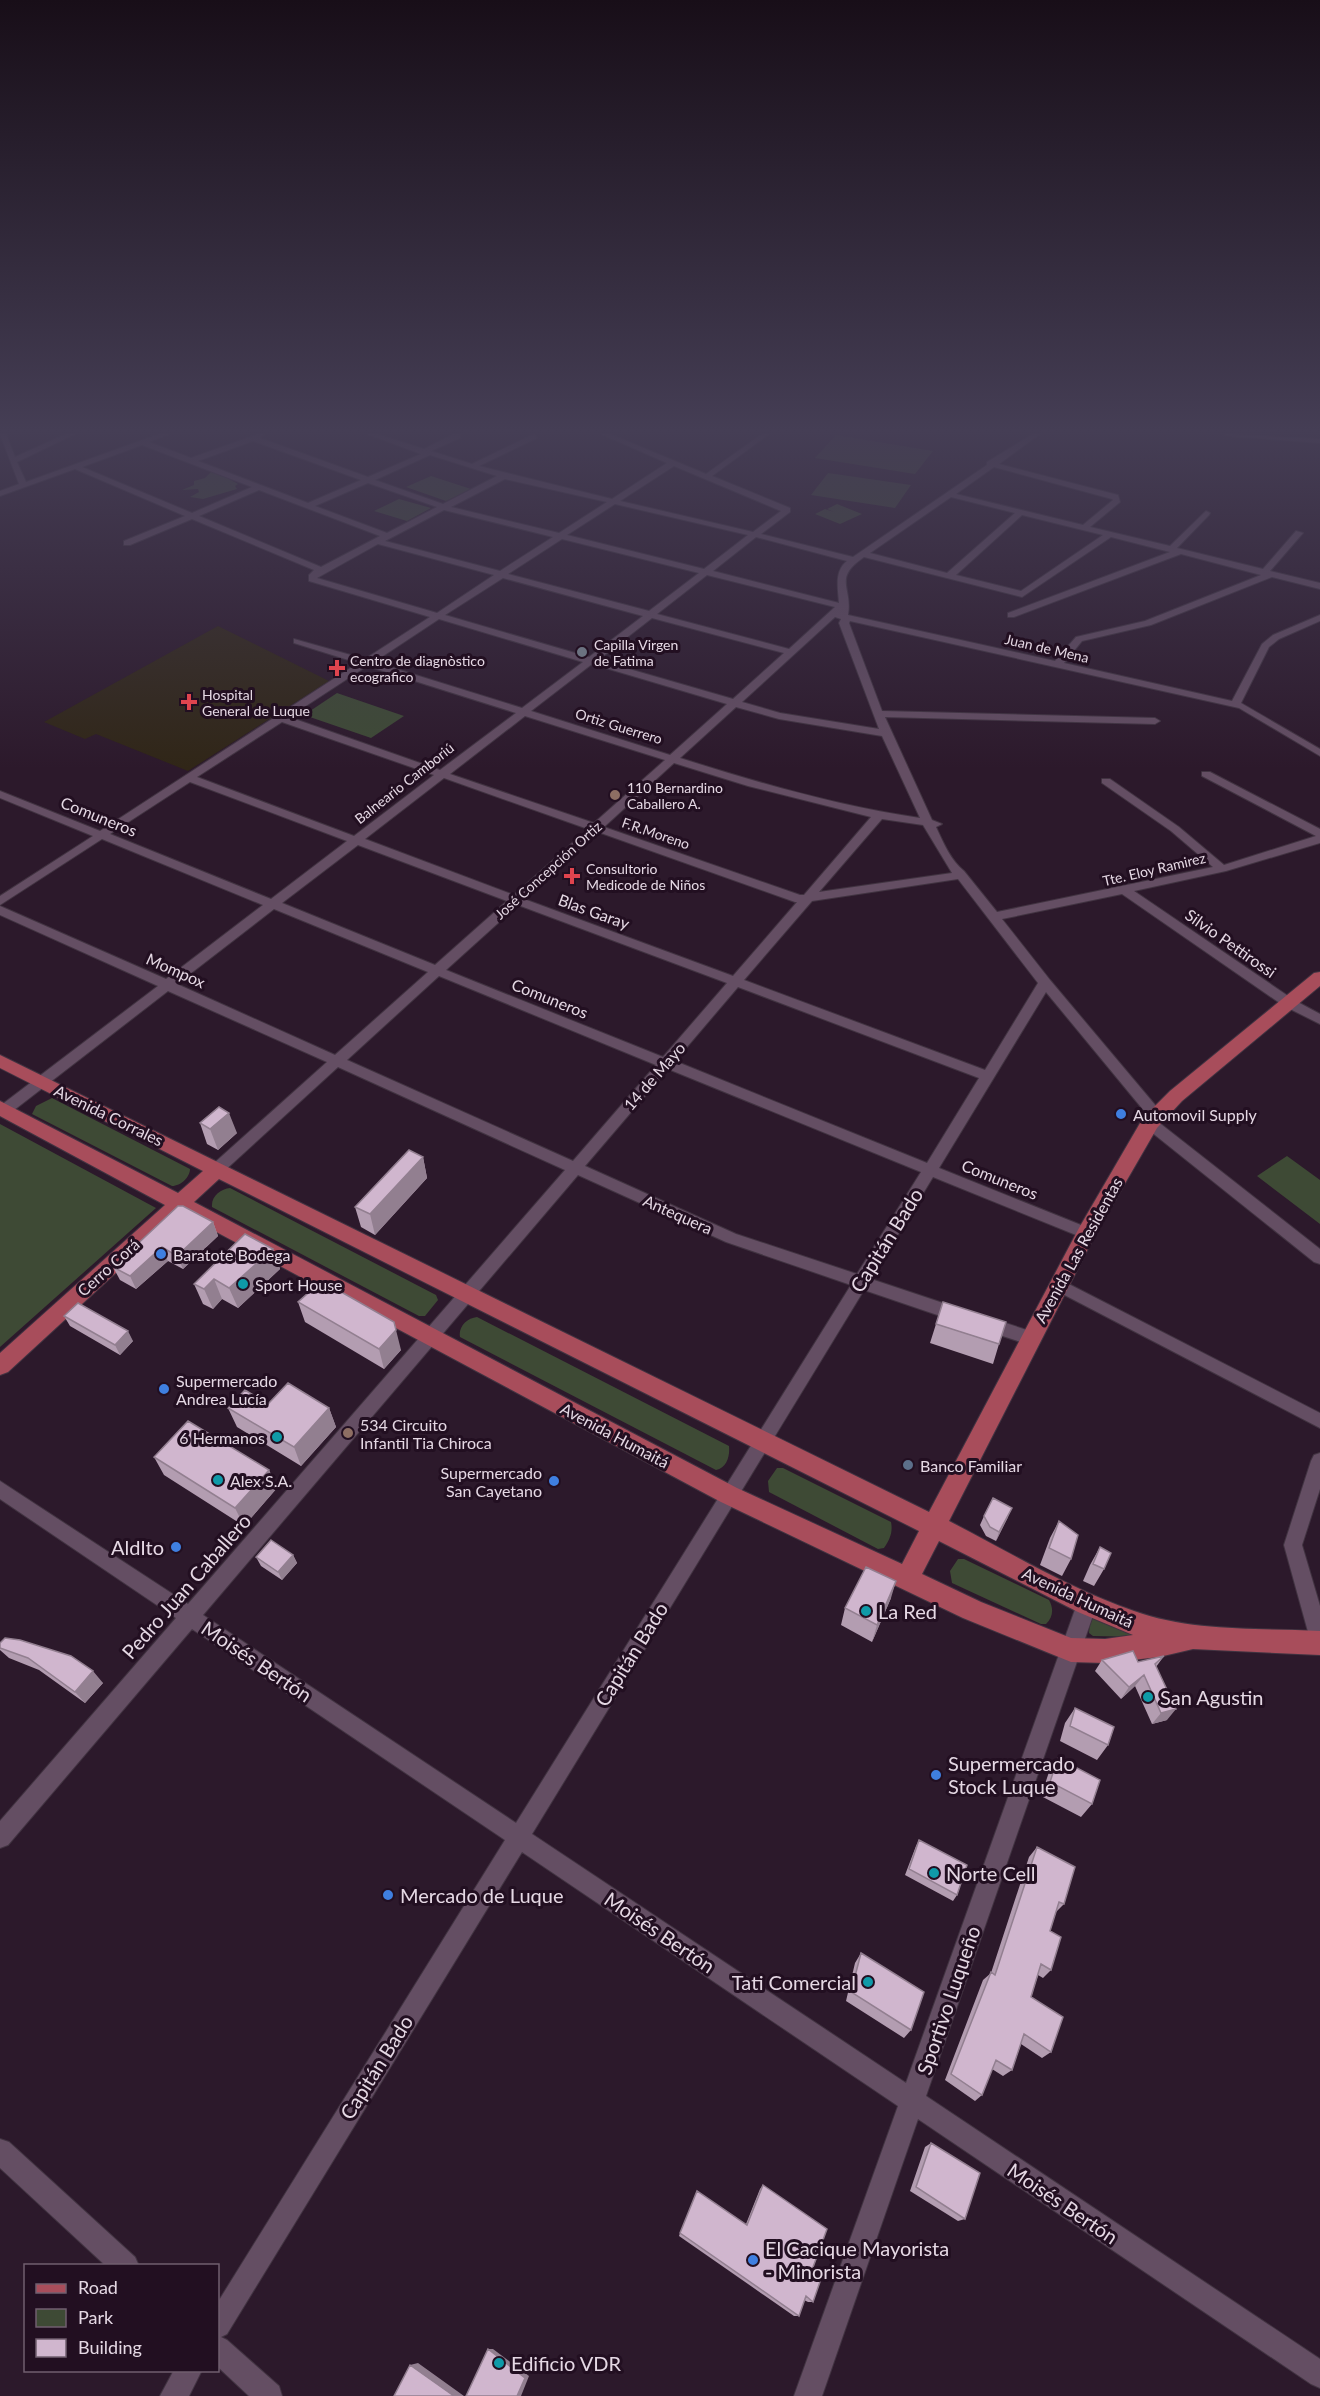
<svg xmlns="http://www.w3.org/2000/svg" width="1320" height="2396" font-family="Lato,sans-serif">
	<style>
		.medical { fill: #302617 }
		.green { fill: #3e4a35 }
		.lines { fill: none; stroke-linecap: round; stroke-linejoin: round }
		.minor-casing { stroke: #413341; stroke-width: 2 }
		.major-casing { stroke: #413341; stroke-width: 2 }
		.minor { fill: #644e63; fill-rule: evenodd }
		.major { fill: #a84d5b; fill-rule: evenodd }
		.wall { fill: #b39db1 }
		.shaded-wall { fill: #927f90 }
		.building { fill: #d0b6ce; stroke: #927f90; stroke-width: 1.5 }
		.worship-dot { fill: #6b7280; stroke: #220f21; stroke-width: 2 }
		.health-dot { fill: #e0444e; stroke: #220f21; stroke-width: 2 }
		.education-dot { fill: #8d6e63; stroke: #220f21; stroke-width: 2 }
		.shop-dot { fill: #3f7fe0; stroke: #220f21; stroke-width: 2 }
		.culture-dot { fill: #0f9aa8; stroke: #220f21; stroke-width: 2 }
		.service-dot { fill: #5c6f8a; stroke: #220f21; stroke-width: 2 }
		.labels { text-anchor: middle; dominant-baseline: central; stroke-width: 6; stroke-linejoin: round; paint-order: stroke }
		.far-poi-label { font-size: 14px; fill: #e5d8e4; stroke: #220f21; text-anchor: start }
		.far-street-label { font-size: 14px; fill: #e5d8e4; stroke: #220f21 }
		.street-label { font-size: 16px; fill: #e5d8e4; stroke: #220f21 }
		.poi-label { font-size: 16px; fill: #e5d8e4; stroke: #220f21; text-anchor: start }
		.near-street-label { font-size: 20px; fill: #e5d8e4; stroke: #220f21 }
		.near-poi-label { font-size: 20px; fill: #e5d8e4; stroke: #220f21; text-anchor: start }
	</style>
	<rect width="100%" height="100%" fill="#2c192b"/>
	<!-- medical -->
	<path class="medical" d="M218 626 329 681 188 771 96 734 85 739 44 722Z"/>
	<!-- green -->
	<path class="green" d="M836 435 933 451 915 474 815 458Z
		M213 470 238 484 235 486 237 489 203 499 190 497 199 492 198 489 182 490 194 485V481L205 478Z
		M828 473 911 485 895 508 811 495Z
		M431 476 471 489 446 501 406 487Z
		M399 499 431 508 407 521 374 511Z
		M837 504 862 514 840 524 815 514 825 509 834 512 827 509Z
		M337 693 404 716 371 738 304 715Z
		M52 1098 190 1169C190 1177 181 1186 172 1186L32 1114 36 1106Z
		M0 1124 156 1208 0 1347Z
		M1287 1156 1320 1180V1224L1257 1176Z
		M230 1188 436 1295 438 1300 425 1316H419L212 1207C211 1196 221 1189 230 1188Z
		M477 1317 729 1446C730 1456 727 1468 716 1470L460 1337C458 1327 467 1318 477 1317Z
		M777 1468H783L891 1522C893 1532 890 1539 884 1548L878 1549 769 1492 768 1481Z
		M958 1559H964L1049 1600C1054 1609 1053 1617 1046 1624H1041L952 1583 950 1571Z
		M1094 1618 1140 1637 1093 1636 1089 1633 1090 1620Z"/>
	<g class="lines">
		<!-- minor casing -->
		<g class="minor-casing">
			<path id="minor" d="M0 434H6L15 457 66 434H75L17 462 26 482 159 434H169L149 442 191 458 258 434H264L260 438 368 477 421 454 367 434H377L424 449 454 434H460V438L431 451 472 464 534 434 537 438 479 466 612 499 667 463 601 434H610L706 474 762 434H769L712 476 790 508V512L761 534 853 557 987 465V462L1033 434H1040L999 464 1118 495 1120 502 1090 527 1170 546 1206 511 1210 513 1209 515 1177 548 1263 569 1296 531 1303 533 1270 571 1320 583V589L1272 577 1151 625 1082 641 1064 663 1232 701 1262 644 1273 635 1320 615V621L1279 639 1269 647 1241 703 1320 749V756L1239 708 850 621 849 623 882 711 1155 718 1160 721 1155 724 885 717 932 820 942 824 936 827C943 842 951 861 964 871L997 912 1213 867 1171 831 1102 783V779H1110L1179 827 1224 865 1316 836 1202 776V772H1210L1320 829V843L1226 871 1134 891 1294 1000 1320 1014V1024L1284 1006 1122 894 1002 919 1050 980 1161 1112 1163 1116 1157 1121 1320 1249V1264L1314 1262 1145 1127 1143 1123 1150 1118 1046 992 939 1168 1091 1229 1094 1233 1091 1237H1081L933 1177 871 1279 964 1310 966 1315 964 1320 958 1322 864 1290 532 1834 906 2083 1077 1604 1080 1598 1087 1595 1094 1598 1097 1604 926 2096 1320 2359V2388L1311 2384 918 2119 822 2396H794L898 2106 522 1852 227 2334 221 2337 227 2340 279 2386 282 2396H249L218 2367V2302L505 1840 192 1629 8 1845 0 1848V1821L176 1618 0 1499V1481L188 1604 565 1170 338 1067 222 1173H212L210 1169 212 1165 327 1062 168 991 9 1114H0V1106L158 986 0 915V906L166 979 263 905 102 839 0 905V896L93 836 0 798V791L100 831 358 663 294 643V639L365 659 430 617 309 581V575L314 570 192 519 130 545H124V541L185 516 75 469 0 496V491L19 484ZM253 441 361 480 308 503 198 461ZM142 445 252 487 192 513 82 467ZM430 455 497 476 443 504 375 480ZM674 466 781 511 753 532 620 501ZM994 467 1112 499 1113 500 1083 525 956 494ZM505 479 607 502 559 533 451 507ZM368 483 437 507 387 533 315 506ZM259 490 380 536 321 567 199 516ZM951 497 1015 513 947 573 870 553ZM615 504 748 535 704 569 567 535ZM444 510 553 537 500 571 385 541ZM1022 515 1103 535 1021 591 956 575ZM756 537 847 561C834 571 838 588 839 603L713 571ZM1111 537 1170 552 1008 613V617H1014L1181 554 1261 575 1145 621 1076 637 1055 661 848 615C853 587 832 579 864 557L1022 597ZM562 539 699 573 649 611 508 574ZM378 544 494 575 437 613 317 578ZM707 575 835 607 789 649 657 614ZM503 578 643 616 589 657 445 615ZM835 617 841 619 839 623 879 729 780 713 742 702ZM652 618 784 653 733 699 598 660ZM439 619 583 662 522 708 374 662ZM592 664 727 704 670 755 531 711ZM367 666 516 713 440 770 289 717ZM736 707 779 719 882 736 920 818C838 806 759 783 680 758ZM525 716 665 760 594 823 450 774ZM282 722 434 775 354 836 197 777ZM674 763 748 786 871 817 804 895H800L604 827ZM444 778 588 829 514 895 365 839ZM190 782 347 841 271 899 110 834ZM882 819 923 825 952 873 819 892ZM598 832 795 902H797L733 976 524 899ZM358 845 507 901 435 965 282 903ZM958 879 1038 983 985 1070 744 980 812 901ZM518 905 727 983 663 1057 446 970ZM274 909 428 972 335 1055 177 984ZM439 976 656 1065 573 1161 347 1060ZM738 987 979 1078 927 1163 675 1061ZM668 1069 921 1172 857 1274 736 1234 585 1166ZM578 1175 726 1242 851 1285 516 1823 203 1615Z
				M1224 434 1320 439V443L1228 436Z
				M1059 1279 1320 1413V1428L1053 1289 1051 1285 1053 1281Z
				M984 1316 1036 1333 1038 1338 1036 1343 1030 1345 978 1328 976 1323 978 1318Z
				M1320 1453V1489L1302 1545 1320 1606V1648L1313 1646 1310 1639 1284 1545 1311 1461 1314 1455Z
				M0 2139 9 2142 135 2257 139 2266H106L0 2168Z
				M174 2370H202L189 2396H160Z"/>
		</g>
		<!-- major casing -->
		<g class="major-casing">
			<path id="major" d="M1320 972V986L1182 1101 1157 1128 1094 1237 949 1521C1009 1552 1070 1589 1134 1611 1192 1632 1259 1628 1320 1631V1655L1193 1649 1159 1657 1105 1663 1071 1662 963 1618 721 1502 181 1213 8 1372 0 1375V1353L165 1205 0 1116V1101L178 1193 203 1171 0 1068V1055L929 1512 1079 1228 1143 1118 1170 1091 1314 973ZM219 1179 919 1531 902 1564 737 1488 194 1202ZM939 1541 1078 1612 1133 1635 1105 1639 1071 1638 981 1602 922 1574Z"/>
		</g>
		<!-- minor -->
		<use href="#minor" class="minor"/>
		<!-- major -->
		<use href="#major" class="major"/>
	</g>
	<!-- wall -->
	<path class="wall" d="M200 1123 237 1133 218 1150 207 1144Z
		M423 1157 427 1178 375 1235 361 1227 355 1207Z
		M213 1222 218 1236 183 1269 168 1261 136 1289 120 1280 113 1267Z
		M273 1249 280 1269 238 1308 222 1299 213 1309 203 1304 194 1284Z
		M298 1302 401 1350 384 1369 305 1322Z
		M64 1316 133 1341 120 1355 70 1326Z
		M936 1324 999 1344 993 1364 930 1343Z
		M268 1404 329 1408 336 1427 301 1466 237 1427 228 1408Z
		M154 1457 269 1470 277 1488 244 1526 164 1475Z
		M984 1516 1008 1517 996 1541 986 1536 980 1525Z
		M1059 1521 1071 1559 1062 1576 1040 1565 1050 1538Z
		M1100 1547 1104 1569 1094 1586 1083 1581 1090 1565Z
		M293 1555 297 1563 282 1580 261 1566 256 1557Z
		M891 1598 872 1642 841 1625 845 1608Z
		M0 1643 103 1683 85 1703 39 1670 9 1658 0 1650Z
		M1164 1656 1156 1667 1167 1720 1152 1724 1135 1686 1121 1699 1095 1671 1102 1660 1138 1662Z
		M1075 1708 1108 1745 1097 1760 1060 1741 1065 1723Z
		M1058 1758 1092 1804 1081 1817 1041 1796 1049 1772Z
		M919 1840 957 1895 953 1901 905 1875 916 1846Z
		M1037 1847 1064 1904 1056 1912 1050 1931 1051 1970 1043 1978 1038 1975 1031 1997 1051 2052 1042 2058 1021 2044 1012 2070 1003 2076 992 2069 982 2095 975 2101 945 2080 983 1980 991 1973 1029 1857Z
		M861 1953 911 2030 904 2038 846 2001 855 1963Z
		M931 2143 965 2219 958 2221 910 2191 925 2147Z
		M763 2185 812 2270 813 2302H808L804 2300 799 2316H794L679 2236 680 2233 746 2224 760 2189Z"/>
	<!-- shaded-wall -->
	<path class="shaded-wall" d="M229 1113 237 1133 218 1150 210 1129Z
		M423 1157 427 1178 375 1235 370 1214Z
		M213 1222 218 1236 183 1269 177 1256Z
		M162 1247 168 1261 136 1289 130 1276Z
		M273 1249 280 1269 238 1308 229 1288Z
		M214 1279 222 1299 213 1309 204 1289Z
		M394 1322 401 1350 384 1369 379 1349Z
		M128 1331 133 1341 120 1355 115 1345Z
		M329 1408 336 1427 301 1466 294 1447Z
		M269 1470 277 1488 244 1526 235 1508Z
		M1012 1508 1008 1517 996 1541 999 1532Z
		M293 1555 297 1563 282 1580 278 1572Z
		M896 1581 891 1598 872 1642 877 1625Z
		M93 1671 103 1683 85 1703 75 1692Z
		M1144 1675 1135 1686 1121 1699 1129 1687Z
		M1176 1709 1167 1720 1152 1724 1161 1713Z
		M488 2349H493L529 2376 521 2396H517Z
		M418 2363 464 2396H454L410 2365Z"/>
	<!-- building -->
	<path class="building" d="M219 1107 229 1113 210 1129 200 1123Z
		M409 1150 423 1157 370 1214 355 1207Z
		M178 1206H183L213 1222 177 1256 162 1247 130 1276 113 1267Z
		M245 1234 273 1249 229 1288 214 1279 204 1289 194 1284Z
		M322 1281 394 1322 396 1330 379 1349 298 1302Z
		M943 1302 1006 1322 999 1344 936 1324Z
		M78 1303 128 1331 115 1345 64 1316Z
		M288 1383 329 1408 294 1447 228 1408 245 1390 268 1404Z
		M188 1421 269 1470 235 1508 154 1457Z
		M993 1498 1012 1508 999 1532 990 1527 984 1516Z
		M1059 1521 1078 1535 1071 1559 1049 1548Z
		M271 1540 293 1555 278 1572 256 1557Z
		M1100 1547 1111 1553 1104 1569 1093 1564Z
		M866 1567 896 1581 877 1625 845 1608Z
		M5 1638 20 1640 71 1656 93 1671 75 1692 28 1658 0 1648V1643Z
		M1133 1651 1138 1662 1164 1656 1155 1664 1176 1709 1161 1713 1144 1675 1129 1687 1102 1660Z
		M1075 1708 1114 1727 1108 1745 1070 1726Z
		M1058 1758 1100 1780 1092 1804 1050 1782Z
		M919 1840 967 1865 957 1895 909 1869Z
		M1037 1847 1075 1867 1064 1904 1059 1902 1050 1931 1061 1937 1051 1970 1041 1964 1031 1997 1063 2017 1051 2052 1024 2034 1012 2070 996 2060 982 2095 951 2074 991 1972 995 1975Z
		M861 1953 924 1992 911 2030 851 1992Z
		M931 2143 980 2173 965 2219 916 2187Z
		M763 2185 827 2229 812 2270 822 2276 813 2302 806 2296 799 2316 680 2233 697 2191 747 2225Z
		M488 2349 525 2378 517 2396H466Z
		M410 2365 454 2396H394Z"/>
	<!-- sky -->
	<linearGradient id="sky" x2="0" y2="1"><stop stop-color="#180e18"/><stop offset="0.56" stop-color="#453e55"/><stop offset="1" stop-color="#453e55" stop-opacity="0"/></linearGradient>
	<rect width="1320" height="769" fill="url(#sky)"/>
	<!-- markers -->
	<circle class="worship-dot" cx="582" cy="652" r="6"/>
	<g class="health-dot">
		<path d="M334 659h6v6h6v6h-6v6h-6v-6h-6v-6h6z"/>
		<path d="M186 693h6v6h6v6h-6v6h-6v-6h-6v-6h6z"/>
		<path d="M569 867h6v6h6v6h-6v6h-6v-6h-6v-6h6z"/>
	</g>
	<g class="education-dot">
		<circle cx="615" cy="795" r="6"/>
		<circle cx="348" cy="1433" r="6"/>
	</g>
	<g class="shop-dot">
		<circle cx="1121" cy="1114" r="6"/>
		<circle cx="161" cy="1254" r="6"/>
		<circle cx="164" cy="1389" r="6"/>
		<circle cx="554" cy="1481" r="6"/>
		<circle cx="176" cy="1547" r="6"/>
		<circle cx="936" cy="1775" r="6"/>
		<circle cx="388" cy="1895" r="6"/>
		<circle cx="753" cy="2260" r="6"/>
	</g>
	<g class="culture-dot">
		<circle cx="243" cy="1284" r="6"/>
		<circle cx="277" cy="1437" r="6"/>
		<circle cx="218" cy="1480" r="6"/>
		<circle cx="866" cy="1611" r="6"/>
		<circle cx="1148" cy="1697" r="6"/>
		<circle cx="934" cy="1873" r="6"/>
		<circle cx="868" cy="1982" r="6"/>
		<circle cx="499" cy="2363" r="6"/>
	</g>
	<circle class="service-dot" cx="908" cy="1465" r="6"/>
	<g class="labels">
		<!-- far-poi labels -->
		<g class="far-poi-label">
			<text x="594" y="644">Capilla Virgen<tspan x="594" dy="16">de Fatima</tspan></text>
			<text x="350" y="660">Centro de diagnòstico<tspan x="350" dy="16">ecografico</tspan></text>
			<text x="202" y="694">Hospital<tspan x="202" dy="16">General de Luque</tspan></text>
			<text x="627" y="787">110 Bernardino<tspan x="627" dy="16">Caballero A.</tspan></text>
			<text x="586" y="868">Consultorio<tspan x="586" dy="16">Medicode de Niños</tspan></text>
		</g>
		<!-- far-street labels -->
		<g class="far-street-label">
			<text transform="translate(1047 648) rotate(13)">Juan de Mena</text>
			<text transform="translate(619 726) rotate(17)">Ortiz Guerrero</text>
			<text transform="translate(404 783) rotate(-38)">Balneario Camboriú</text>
			<text transform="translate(656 833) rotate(19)">F.R.Moreno</text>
			<text transform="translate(1154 869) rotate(-13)">Tte. Eloy Ramirez</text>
			<text transform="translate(548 870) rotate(-42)">José Concepción Ortiz</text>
		</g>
		<!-- street labels -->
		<g class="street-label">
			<text transform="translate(99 816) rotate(22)">Comuneros</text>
			<text transform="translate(594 911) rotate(20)">Blas Garay</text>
			<text transform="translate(1231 943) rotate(35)">Silvio Pettirossi</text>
			<text transform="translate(176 970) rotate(24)">Mompox</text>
			<text transform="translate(550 998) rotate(22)">Comuneros</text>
			<text transform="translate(654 1076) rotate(-49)">14 de Mayo</text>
			<text transform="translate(109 1115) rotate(26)">Avenida Corrales</text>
			<text transform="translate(1000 1179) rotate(22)">Comuneros</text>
			<text transform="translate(678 1214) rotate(24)">Antequera</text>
			<text transform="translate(1078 1250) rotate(-61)">Avenida Las Residentas</text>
			<text transform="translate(108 1267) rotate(-42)">Cerro Corá</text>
			<text transform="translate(615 1435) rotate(28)">Avenida Humaitá</text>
			<text transform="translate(1078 1597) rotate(25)">Avenida Humaitá</text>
		</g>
		<!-- poi labels -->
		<g class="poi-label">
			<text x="1133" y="1114">Automovil Supply</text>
			<text x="173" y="1254">Baratote Bodega</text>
			<text x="255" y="1284">Sport House</text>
			<text x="176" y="1380">Supermercado<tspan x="176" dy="18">Andrea Lucía</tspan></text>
			<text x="360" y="1424">534 Circuito<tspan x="360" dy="18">Infantil Tia Chiroca</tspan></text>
			<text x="265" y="1437" text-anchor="end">6 Hermanos</text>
			<text x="920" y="1465">Banco Familiar</text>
			<text x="542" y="1472" text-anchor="end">Supermercado<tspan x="542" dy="18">San Cayetano</tspan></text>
			<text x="230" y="1480">Alex S.A.</text>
		</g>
		<!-- near-street labels -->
		<g class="near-street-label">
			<text transform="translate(886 1240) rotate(-58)">Capitán Bado</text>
			<text transform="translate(186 1586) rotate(-49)">Pedro Juan Caballero</text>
			<text transform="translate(631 1654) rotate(-58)">Capitán Bado</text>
			<text transform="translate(257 1661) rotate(34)">Moisés Bertón</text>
			<text transform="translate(660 1932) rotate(34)">Moisés Bertón</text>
			<text transform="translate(948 2000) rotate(-71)">Sportivo Luqueño</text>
			<text transform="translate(376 2067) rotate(-58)">Capitán Bado</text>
			<text transform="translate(1063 2203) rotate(34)">Moisés Bertón</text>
		</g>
		<!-- near-poi labels -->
		<g class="near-poi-label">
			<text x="164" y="1547" text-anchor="end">AldIto</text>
			<text x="878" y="1611">La Red</text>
			<text x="1160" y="1697">San Agustin</text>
			<text x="948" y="1763">Supermercado<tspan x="948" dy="23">Stock Luque</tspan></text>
			<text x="946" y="1873">Norte Cell</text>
			<text x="400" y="1895">Mercado de Luque</text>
			<text x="856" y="1982" text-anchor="end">Tati Comercial</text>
			<text x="765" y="2248">El Cacique Mayorista<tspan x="765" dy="23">- Minorista</tspan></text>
			<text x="511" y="2363">Edificio VDR</text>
		</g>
	</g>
	<!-- legend -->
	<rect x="24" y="2264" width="195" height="108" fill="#220f21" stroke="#705f6f" stroke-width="1.5"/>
	<rect x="36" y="2284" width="30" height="9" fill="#a84d5b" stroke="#705f6f" stroke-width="1.5"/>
	<text x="78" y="2294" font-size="18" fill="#e5d8e4">Road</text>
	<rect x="36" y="2309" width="30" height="18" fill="#3e4a35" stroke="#705f6f" stroke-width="1.5"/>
	<text x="78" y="2324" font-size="18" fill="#e5d8e4">Park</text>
	<rect x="36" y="2339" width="30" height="18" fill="#d0b6ce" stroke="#705f6f" stroke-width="1.5"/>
	<text x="78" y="2354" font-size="18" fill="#e5d8e4">Building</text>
</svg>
